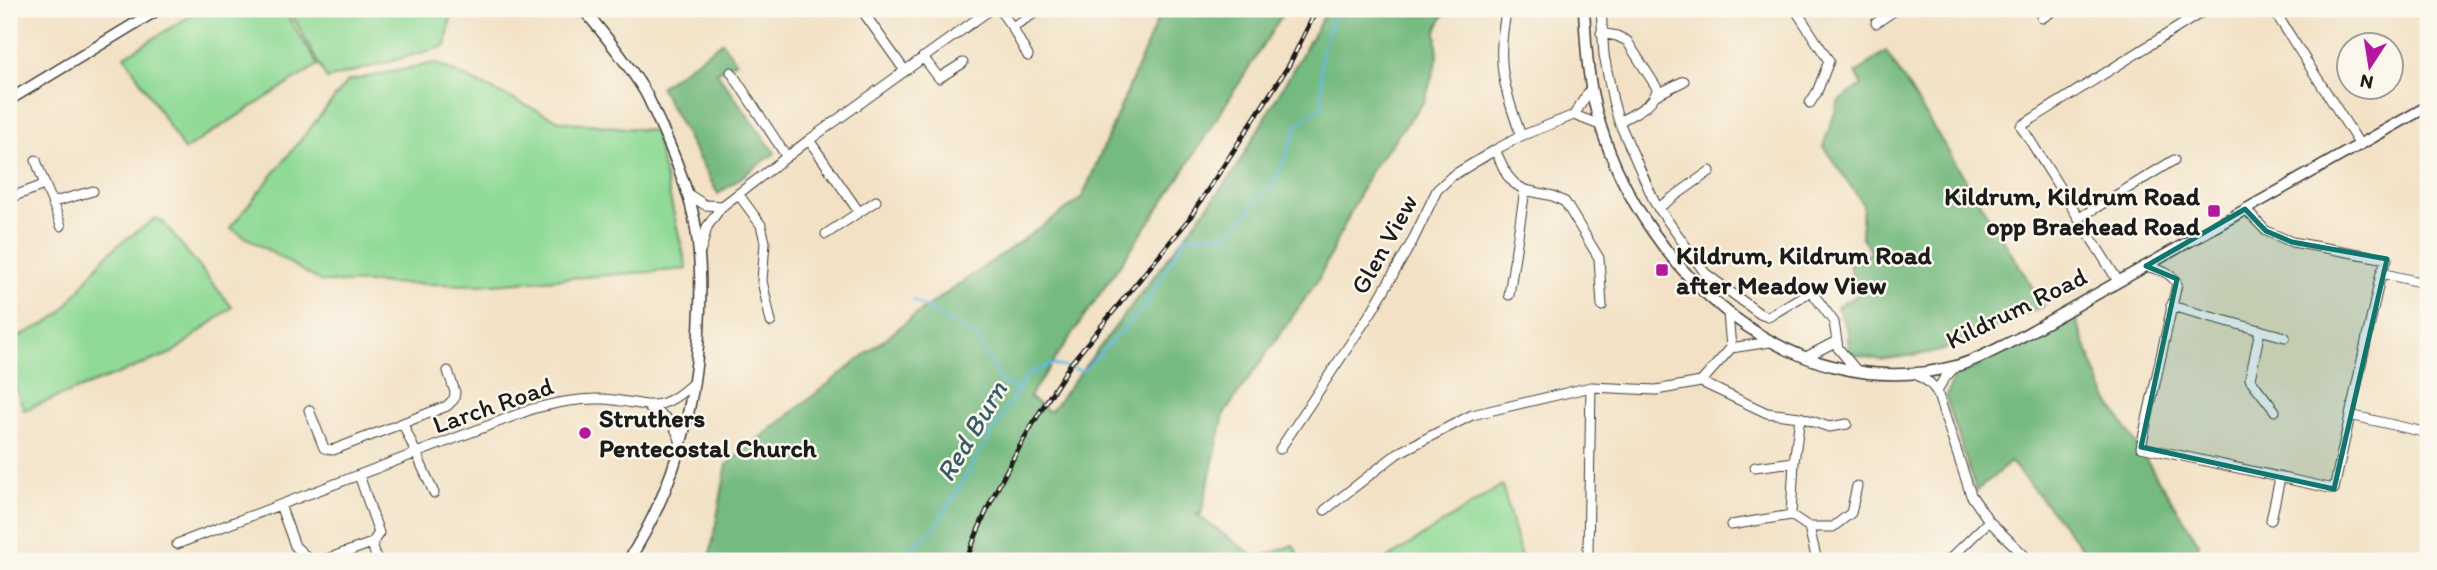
<svg xmlns="http://www.w3.org/2000/svg" width="2437" height="570" font-family="Itim,sans-serif">
	<style>
		.green { fill: #90da96; stroke: #567b59; stroke-width: 2 }
		.forest { fill: #74ba7f; stroke: #486b4e; stroke-width: 2 }
		.lines { fill: none; stroke-linecap: round; stroke-linejoin: round }
		.stream { stroke: #60b9de; stroke-width: 2.5 }
		.minor-casing { stroke: #3c3a35; stroke-width: 11 }
		.tertiary-casing { stroke: #3c3a35; stroke-width: 13 }
		.minor { stroke: #fff; stroke-width: 9 }
		.tertiary { stroke: #fff; stroke-width: 10 }
		.rail-casing { stroke: #1c1c1c; stroke-width: 5 }
		.rail { stroke: #fbf7ec; stroke-width: 2.5; stroke-dasharray: 8; stroke-linecap: butt }
		.marked { fill: #0f766e; fill-opacity: 0.2; stroke: #0f766e; stroke-width: 5; stroke-linejoin: round }
		.poi-dot { fill: #b5179e; stroke: #fbf7ec; stroke-width: 2.5 }
		.labels { text-anchor: middle; dominant-baseline: central; stroke-width: 5; stroke-linejoin: round; paint-order: stroke }
		.poi-label { font-size: 26px; font-weight: bold; fill: #1c1c1c; stroke: #fbf7ec; text-anchor: start }
		.street-label { font-size: 26px; fill: #1c1c1c; stroke: #fbf7ec }
		.water-label { font-size: 28px; font-style: italic; fill: #375b6a; stroke: #fbf7ec }
	</style>
	<rect width="100%" height="100%" fill="#fbf7ec"/>
	<filter id="ink" filterUnits="userSpaceOnUse"><feTurbulence type="fractalNoise" baseFrequency=".0143" numOctaves="2"/><feDisplacementMap in="SourceGraphic" scale="14" xChannelSelector="R" yChannelSelector="G"/><feConvolveMatrix kernelMatrix="1 2 1 2 8 2 1 2 1" color-interpolation-filters="sRGB"/></filter>
	<filter id="wash" filterUnits="userSpaceOnUse"><feTurbulence type="fractalNoise" baseFrequency=".00686" numOctaves="4" result="noise"/><feDisplacementMap in="SourceGraphic" scale="28" xChannelSelector="R" yChannelSelector="G"/><feGaussianBlur stdDeviation="1.57" result="paint"/><feColorMatrix in="noise" values="0 0 0 0 0 0 0 0 0 0 0 0 0 0 0 0 0 1.4 0 .05"/><feComposite in="paint" operator="in"/></filter>
	<g filter="url(#wash)">
		<rect width="100%" height="100%" fill="#f2e1c4"/>
		<!-- green -->
		<path class="green" d="M201 9H283L318 65 184 150 125 56Z
			M289 9H452L446 46 327 79Z
			M435 63 560 121 654 131 687 269 479 285 322 282 230 228 348 81Z
			M156 218 163 222 232 307 172 353 24 410 9 371V341L47 323 62 312 103 259 118 245Z
			M1502 485 1522 561H1384Z
			M1293 545 1302 561H1251Z"/>
		<!-- forest -->
		<path class="forest" d="M1162 9H1286L1172 189 1029 397 1050 412 1233 173 1328 9H1446L1436 31 1438 57 1425 100 1371 170 1318 280 1224 414 1201 515 1194 513 1251 554 1256 561H709L727 464 914 316 1082 198Z
			M722 42 736 61 717 73 775 153 718 194 660 87Z
			M1886 51 2044 306 1941 351 1881 360 1849 353 1848 331 1837 307 1859 294 1849 265 1872 252 1861 236 1863 204 1823 146 1839 101 1862 85 1856 73Z
			M2075 318 2105 395 2199 544 2184 561H2093L2011 462 1976 491 1946 398 1953 378Z
			M2398 548 2422 553 2428 548V561H2381Z"/>
		<g class="lines">
			<!-- stream -->
			<path class="stream" d="M913 300 978 339 1001 382 1018 390
				M899 561 936 526 1027 375 1051 364 1083 371 1142 310 1186 236 1228 235 1277 179 1298 124 1322 105 1321 51 1337 9"/>
		</g>
	</g>
	<g filter="url(#ink)">
		<g class="lines">
			<!-- minor casing -->
			<g class="minor-casing">
				<path id="minor" d="M861 9 905 71
					M999 9 1012 27 1035 13
					M1507 9C1495 61 1504 87 1521 136
					M1601 9 1604 55 1613 101 1619 122 1655 203 1705 273 1760 314 1768 317 1811 291 1834 322 1838 348 1857 371
					M1795 9 1829 61 1817 92 1810 103
					M2273 9 2360 145
					M2042 18 2056 9
					M1876 23 1897 9
					M1012 27 1028 56
					M1601 33 1617 36 1627 41 1657 88C1656 105 1632 114 1619 122
					M923 57 939 78 963 63
					M731 72 787 157
					M1656 95 1684 81
					M1574 115 1591 88
					M809 140 859 212
					M1495 150 1507 175 1515 184 1525 190 1553 196 1565 202 1599 258 1602 306
					M36 160C43 183 54 203 61 226
					M688 194 705 205 723 206
					M739 195 761 225 765 242 762 281 771 322
					M9 198 44 185
					M54 202 93 191
					M1658 208 1710 171
					M2079 218 2174 160
					M826 234 876 201
					M701 250 707 227 721 207 809 140 991 9
					M2146 266C2158 270 2170 271 2177 284L2141 447 2334 489 2381 273 2387 259 2292 242 2266 231 2245 209
					M2381 273 2428 284
					M2118 281 2021 126 2207 9
					M1509 295 1525 190
					M2171 306 2285 337
					M1728 313 1731 348
					M2260 330 2250 379 2275 411
					M1806 357 1835 342
					M1912 372 1930 383 1937 392 1971 495 1989 521 2030 561
					M1701 382 1767 413 1800 417 1829 427 1847 424
					M1937 392 1943 380 1956 366
					M649 408C667 417 675 423 681 443
					M309 410 324 448 333 450 447 406 454 399 455 392 448 371
					M2350 415 2428 433
					M1800 417 1794 462 1791 515 1809 527H1833L1851 513 1857 486
					M403 424 434 493
					M1280 449 1372 311 1412 242 1437 190 1452 176 1495 150 1521 136 1574 115 1600 125
					M1755 467 1794 462
					M280 505 295 546 311 561
					M1325 510 1398 453 1472 415 1591 387 1656 390 1701 382 1731 348 1770 342
					M2271 520 2280 478
					M1731 525 1791 515
					M1809 527 1817 561
					M372 543 377 561
					M177 544 532 409C556 403 579 398 603 399 649 402 656 418 694 382
					M1588 553 1591 387
					M321 561 372 543 379 533 359 475
					M1948 561 1989 521"/>
			</g>
			<!-- tertiary casing -->
			<g class="tertiary-casing">
				<path id="tertiary" d="M583 9C605 35 626 61 644 90 651 102 656 116 662 128 675 157 687 187 694 218 700 247 701 279 700 309 698 399 678 484 628 561
					M1584 9C1586 48 1588 87 1600 124 1645 271 1792 410 1956 366 1978 360 1998 348 2019 338L2428 106
					M9 100 159 9"/>
			</g>
			<!-- minor -->
			<use href="#minor" class="minor"/>
			<!-- tertiary -->
			<use href="#tertiary" class="tertiary"/>
			<!-- rail casing -->
			<g class="rail-casing">
				<path id="rail" d="M966 561C992 490 1030 425 1072 362L1189 219 1289 65 1317 9"/>
			</g>
			<!-- rail -->
			<use href="#rail" class="rail"/>
		</g>
	</g>
	<!-- marked area -->
	<path class="marked" d="M2245 209 2266 231 2292 242 2387 259 2334 489 2141 447 2177 279 2146 266Z"/>
	<!-- markers -->
	<g class="poi-dot">
		<rect x="2207" y="204" width="14" height="14" rx="3.5"/>
		<rect x="1655" y="263" width="14" height="14" rx="3.5"/>
		<circle cx="585" cy="433" r="7"/>
	</g>
	<g class="labels">
		<!-- poi labels -->
		<g class="poi-label">
			<text x="2200" y="196" text-anchor="end">Kildrum, Kildrum Road<tspan x="2200" dy="30">opp Braehead Road</tspan></text>
			<text x="1676" y="255">Kildrum, Kildrum Road<tspan x="1676" dy="30">after Meadow View</tspan></text>
			<text x="599" y="418">Struthers<tspan x="599" dy="30">Pentecostal Church</tspan></text>
		</g>
		<!-- street labels -->
		<g class="street-label">
			<text transform="translate(1384 244) rotate(-61)">Glen View</text>
			<text transform="translate(2016 308) rotate(-26)">Kildrum Road</text>
			<text transform="translate(493 405) rotate(-19)">Larch Road</text>
		</g>
		<!-- water labels -->
		<g class="water-label">
			<text transform="translate(971 431) rotate(-59)">Red Burn</text>
		</g>
	</g>
	<!-- margin -->
	<rect width="2437" height="570" fill="none" stroke="#fbf7ec" stroke-width="35"/>
	<!-- north arrow -->
	<g transform="translate(2370 66) rotate(192)"><circle r="33" fill="#fbf7ec" stroke="#a29f99" stroke-width="2"/>
	<path d="M0-5L12 26L0 18L-12 26Z" fill="#b5179e"/>
	<text y="-10" font-size="19" font-weight="bold" text-anchor="middle" fill="#1c1c1c">N</text>
	</g>
</svg>
